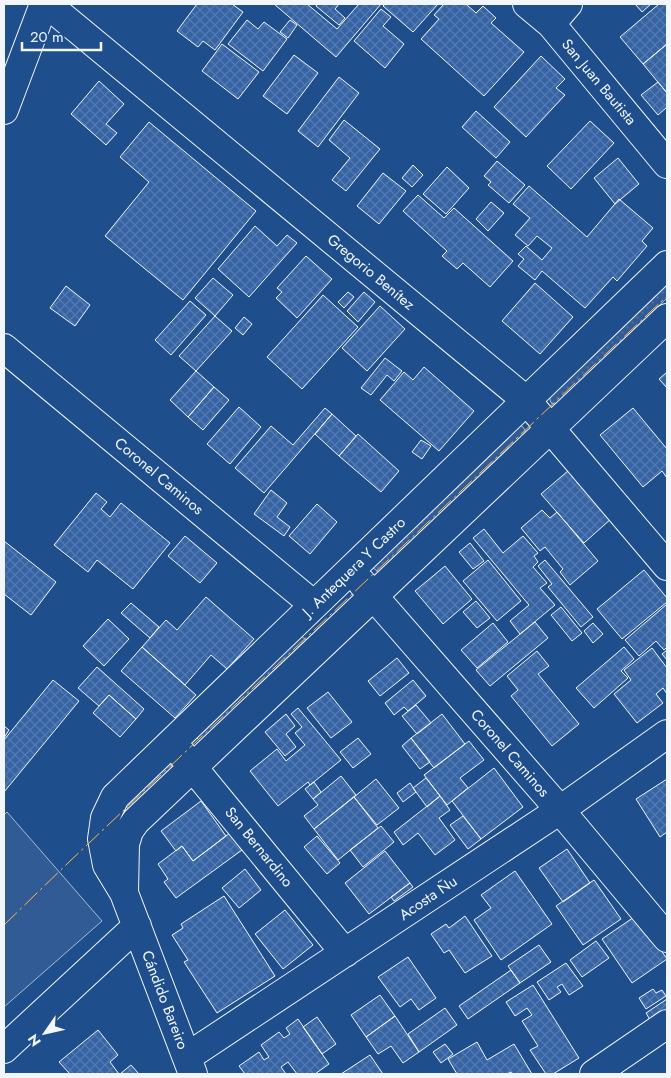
<svg xmlns="http://www.w3.org/2000/svg" width="671" height="1078" font-family="Jost,sans-serif">
	<style>
		.grass { fill: url(#grass-dots); stroke: #a8bbd7 }
		.garden { fill: #305b95; stroke: #a8bbd7 }
		.building { fill: url(#building-cross-hatch); stroke: #f2f6ff }
		.lines { fill: none; stroke-linecap: round; stroke-linejoin: round }
		.minor-casing { stroke: #f2f6ff; stroke-width: 30 }
		.minor { stroke: #1f4e8c; stroke-width: 28 }
		.power { stroke: #ffb74d; stroke-width: 1; stroke-dasharray: 18 4 2.5 4; stroke-linecap: butt }
		.labels { text-anchor: middle; dominant-baseline: central; stroke-width: 4; stroke-linejoin: round; paint-order: stroke }
		.street-label { font-size: 15px; fill: #f2f6ff; stroke: #1f4e8c }
	</style>
	<defs>
		<pattern id="grass-dots" width="8" height="8" patternUnits="userSpaceOnUse" patternTransform="scale(1.25)"><rect width="8" height="8" fill="#305b95"/><path d="M2 2h.1M6 6h.1" fill="none" stroke="#4e73a5" stroke-width="1.8" stroke-linecap="round"/></pattern>
		<pattern id="building-cross-hatch" width="8" height="8" patternUnits="userSpaceOnUse" patternTransform="scale(1.25)"><rect width="8" height="8" fill="#3563a3"/><path d="M0 0l8 8M0 8l8-8" fill="none" stroke="#537ab1"/></pattern>
	</defs>
	<rect width="100%" height="100%" fill="#1f4e8c"/>
	<!-- grass -->
	<path class="grass" d="M667 284V298L556 404H552L550 400V396Z
		M520 426H522L525 430V434L379 572 373 568V566L518 427Z
		M300 635 305 639 306 642 201 742 196 737Z
		M170 763 173 768 130 810 124 805Z"/>
	<!-- garden -->
	<path class="garden" d="M7 812 102 921 4 1007V815Z"/>
	<!-- building -->
	<path class="building" d="M197 4H232L243 12 215 50 203 41 198 47 177 31Z
		M274 4H307L337 29 359 4H381L336 57Z
		M317 4H339L335 9 345 18 339 25 316 6Z
		M385 4H438L413 32 383 6Z
		M444 4H466L476 13 483 6 496 18 491 23 524 52 484 96 421 39 439 19 434 15Z
		M635 4H651L642 12Z
		M659 4H667V44L643 64 620 37Z
		M381 9 391 17 383 26 404 44 385 68 354 41Z
		M247 20 258 29 264 22 287 39 263 71 228 44Z
		M290 20 297 25 288 38 280 32Z
		M222 44 259 72 238 99 202 71Z
		M667 44V93L643 64Z
		M294 55 318 73 287 114 263 96Z
		M541 56 565 79 556 88 565 95 526 137 494 107Z
		M339 77 359 93 318 147 298 131Z
		M99 81 124 104 106 124 117 133 106 145 71 114Z
		M658 82 667 93V107L658 115 641 95Z
		M476 111 510 142 496 158 462 127Z
		M344 120 380 149 346 191 332 180 350 158 329 140Z
		M590 121 614 143 571 189 547 166Z
		M149 122 256 211 183 300 105 236 149 182 120 157Z
		M618 158 639 184 615 204 594 178Z
		M497 161 525 185 509 203 488 185 491 182 484 176Z
		M413 165 423 175 412 187 402 178Z
		M447 167 469 188 446 214 423 194Z
		M383 173 406 191 379 224 357 206Z
		M529 186 587 237 619 199 653 228 642 241 647 246 617 281 613 277 585 308 542 271 535 280 518 266 524 259 518 254 526 246 542 260 552 248 537 236 528 246 515 235 530 218 513 204Z
		M418 195 444 218 454 208 513 261 490 287 463 263 457 269 442 256 447 251 403 211Z
		M491 202 504 213 488 231 476 219Z
		M255 226 277 246 287 235 297 243 249 297 218 269Z
		M306 256 332 279 297 318 276 298 282 292 277 288Z
		M213 278 233 295 215 316 195 298Z
		M535 283 573 317 540 354 502 321Z
		M66 286 90 305 75 326 50 308Z
		M348 292 354 297 344 308 338 302Z
		M364 292 375 302 358 322 347 311Z
		M323 295 358 327 302 389 267 357Z
		M190 301 206 315 171 355 155 340Z
		M380 306 405 329 367 371 342 348Z
		M215 316 232 331 196 371 179 356Z
		M244 317 252 324 243 335 235 328Z
		M385 358 402 371 394 381 387 375 371 395 361 388Z
		M424 367 474 411 439 451 380 400 404 372 413 380Z
		M196 371 214 387 188 417 170 400Z
		M667 372V388L659 379Z
		M214 387 229 400 203 430 188 417Z
		M239 407 261 427 230 464 207 444Z
		M325 408 332 414 264 493 235 468 271 426 293 445Z
		M633 408 667 449V478L662 471 643 487 600 435Z
		M332 414 356 436 339 456 315 434Z
		M358 434 399 471 381 492 339 456Z
		M421 440 431 446 422 459 412 452Z
		M569 470 612 518 584 543 541 494Z
		M271 490 287 503 277 517 290 527 284 536 254 514Z
		M96 493 107 502 101 509 110 517 121 503 170 543 133 589 97 560 88 572 54 545Z
		M317 504 337 522 310 554 289 536Z
		M542 510 550 518 557 512 598 561 570 585 560 572 563 569 545 547 540 551 521 528Z
		M484 529 503 553 523 536 538 553 534 556 538 562 533 567 547 583 540 588 555 605 520 634 510 621 529 605 473 538Z
		M185 536 217 563 200 583 168 556Z
		M4 541 56 582 31 615 4 594Z
		M470 543 484 561 473 569 459 552Z
		M488 560 521 601 497 621 463 581Z
		M545 560 593 617 581 627 548 587 552 584 538 566Z
		M445 566 472 599 443 624 415 591Z
		M644 570 667 598V602L622 639 597 609Z
		M206 597 254 639 227 669 211 655 185 685 142 647 166 620 177 630Z
		M476 601 490 618 477 628 463 612Z
		M131 603 159 627 150 638 121 613Z
		M667 604V647L664 650 656 641 639 656 625 640Z
		M561 607 582 633 572 641 551 615Z
		M108 619 129 639 104 666 83 646Z
		M535 622 548 638 490 686 476 670Z
		M493 623 508 642 477 668 461 650Z
		M593 623 603 634 593 643 584 631Z
		M142 647 196 695 175 718 121 671Z
		M624 647 634 659 621 671 628 678 594 708 576 688Z
		M652 648 667 668V694L663 688 656 694 663 703 637 723 614 694 631 680 624 670Z
		M667 650V660L662 654Z
		M537 651 549 666 538 674 579 724 552 746 511 696 518 690 507 676Z
		M397 658 409 673 380 696 368 681Z
		M97 667 144 709 136 719 109 695 99 706 78 688Z
		M53 680 79 701 4 792V740Z
		M413 680 426 696 408 711 404 707 394 715 385 703Z
		M328 692 352 722 331 738 307 708Z
		M109 695 136 719 120 737 93 713Z
		M416 705 431 723 417 734 402 716Z
		M298 708 341 760 310 785 308 782 278 806 250 771 277 749 286 761 305 745 295 733 302 727 291 714Z
		M286 714 295 726 286 734 296 747 285 756 265 732Z
		M442 714 465 744 434 768 411 738Z
		M4 726 9 730 4 738Z
		M358 738 371 754 353 768 340 752Z
		M411 738 430 762 420 769 402 746Z
		M469 741 484 760 460 778 468 788 447 805 424 775Z
		M494 768 523 807 481 839 452 801Z
		M341 776 356 795 314 829 304 816 318 805 313 799Z
		M426 778 440 796 427 807 413 788Z
		M376 779 399 808 377 825 354 797Z
		M667 779V832L660 837 636 799Z
		M314 782 321 792 313 799 305 789Z
		M410 783 416 792 403 802 397 793Z
		M440 796 450 810 439 818 455 840 435 855 418 833 403 845 394 832Z
		M354 797 378 828 338 860 314 829Z
		M201 801 226 836 193 861 182 846 176 851 161 831Z
		M463 816 481 839 468 849 450 825Z
		M381 826 394 842 363 867 350 850Z
		M230 833 242 850 176 898 164 882 168 879 158 864 182 846 193 861Z
		M317 836 340 863 327 874 304 847Z
		M567 849 590 883 563 902 539 868Z
		M385 851 410 883 369 914 345 883Z
		M245 869 261 890 239 908 222 888Z
		M515 871 552 924 501 960 474 920 491 908 481 895Z
		M594 880 621 919 583 945 556 906Z
		M410 883 413 887 394 901 391 897Z
		M224 896 275 976 217 1013 184 962 188 960 172 935 183 928 181 924Z
		M285 910 313 945 283 969 255 934Z
		M637 915 667 959 632 983 602 939Z
		M465 916 492 956 465 973 449 950 444 953 431 934 446 924 449 928Z
		M596 941 609 958 582 977 570 960Z
		M539 945 551 962 520 983 508 966Z
		M408 957 436 998 419 1010 411 999 400 1007 378 977Z
		M566 963 583 986 569 995 562 984 557 987 561 992 549 1000 537 982Z
		M511 970 520 983 468 1019 459 1006Z
		M533 985 579 1058 553 1074H546L530 1050 538 1046 522 1021 532 1015 527 1008 515 1016 506 1002Z
		M653 989 656 993 662 990 666 996 646 1009 639 998Z
		M380 995 395 1016 366 1037 351 1015Z
		M667 999V1013L652 1023 646 1013Z
		M445 1008 457 1025 419 1052 408 1034Z
		M395 1016 419 1052 403 1063 391 1046 378 1054 366 1037Z
		M317 1017 336 1044 322 1054 303 1027Z
		M298 1019 329 1064 315 1074H297L288 1062 281 1067 286 1074H245L239 1066 259 1052 264 1060 269 1057 261 1045 279 1032 284 1038 290 1034 286 1028Z
		M98 1030 118 1055 110 1062 119 1074H70L59 1062Z
		M477 1042 487 1060 514 1044 532 1074H512L511 1072 507 1074H457L448 1059Z
		M445 1044 453 1054 441 1063 433 1052Z
		M370 1055 383 1074H341Z
		M131 1065 139 1074H120Z"/>
	<g class="lines">
		<!-- minor casing -->
		<g class="minor-casing">
			<path id="minor" d="M47 4 527 401 667 566
				M527 4 551 24 667 164
				M551 24 568 4
				M4 110 44 4
				M4 348 314 605
				M362 583 560 810 667 938
				M181 753 345 953
				M124 892 125 844 129 831 136 821 667 318
				M4 1049 137 926
				M187 1057 560 810 667 734
				M193 1074 124 893 107 865 102 839 105 818 115 797 667 265
				M594 1074 667 1024"/>
		</g>
		<!-- minor -->
		<use href="#minor" class="minor"/>
		<!-- power -->
		<path class="power" d="M4 925 69 862 667 296"/>
	</g>
	<g class="labels">
		<!-- street labels -->
		<g class="street-label">
			<text transform="translate(599 82) rotate(50)">San Juan Bautista</text>
			<text transform="translate(371 272) rotate(40)">Gregorio Benítez</text>
			<text transform="translate(159 476) rotate(40)">Coronel Caminos</text>
			<text transform="translate(354 567) rotate(-44)">J. Antequera Y Castro</text>
			<text transform="translate(510 753) rotate(49)">Coronel Caminos</text>
			<text transform="translate(259 847) rotate(51)">San Bernardino</text>
			<text transform="translate(428 898) rotate(-34)">Acosta Ñu</text>
			<text transform="translate(165 1000) rotate(69)">Cándido Bareiro</text>
		</g>
	</g>
	<!-- border -->
	<rect width="671" height="1078" fill="none" stroke="#f2f6ff" stroke-width="10"/>
	<!-- north arrow -->
	<g transform="translate(45 1033) rotate(236)" stroke="#1f4e8c" stroke-width="4" paint-order="stroke">
	<path d="M0-4L9 19L0 12L-9 19Z" fill="#f2f6ff"/>
	<text y="-8" font-size="14" font-weight="bold" text-anchor="middle" fill="#f2f6ff">N</text>
	</g>
	<!-- scale -->
	<path d="M22 42v8h79v-8" fill="none" stroke="#f2f6ff" stroke-width="2.5"/>
	<text x="30" y="42" font-size="15" fill="#f2f6ff" stroke="#1f4e8c" stroke-width="4" paint-order="stroke">20 m</text>
</svg>
